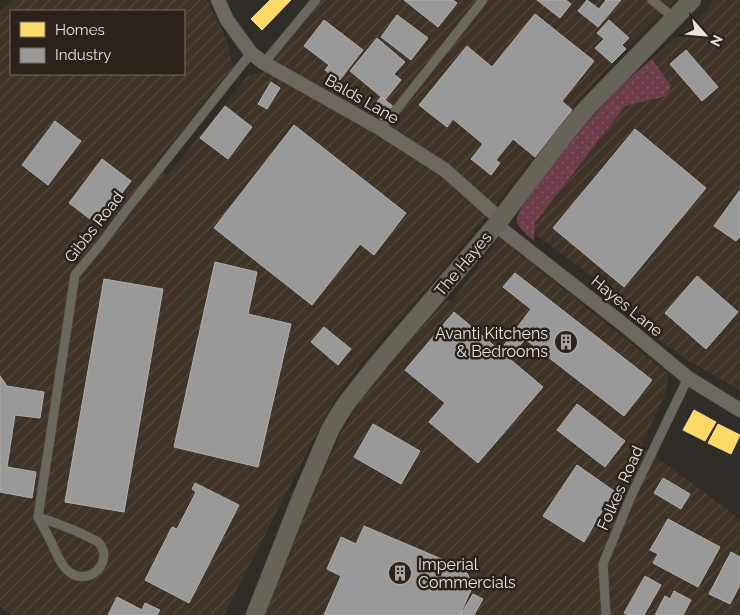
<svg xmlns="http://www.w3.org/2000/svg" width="740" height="615" font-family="Raleway,sans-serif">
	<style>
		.industrial { fill: url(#industrial-furrows); fill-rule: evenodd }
		.grass { fill: url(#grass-dots) }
		.homes { fill: #ffd966; stroke: #f8dc8a }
		.industry { fill: #999; stroke: #b1afae }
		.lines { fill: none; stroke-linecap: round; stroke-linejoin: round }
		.street-casing { stroke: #4d4946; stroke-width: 10 }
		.secondary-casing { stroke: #4d4946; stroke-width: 15 }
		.highway-casing { stroke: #4d4946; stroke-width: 19 }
		.street { stroke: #69675e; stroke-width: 9 }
		.secondary { stroke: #6c685f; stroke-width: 14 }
		.highway { stroke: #676359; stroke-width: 18 }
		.labels { text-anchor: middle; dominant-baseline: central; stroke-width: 5; stroke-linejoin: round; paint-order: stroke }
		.street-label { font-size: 16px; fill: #e8e3de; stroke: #2a221b }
		.poi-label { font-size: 16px; fill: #e8e3de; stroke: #2a221b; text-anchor: end }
	</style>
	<defs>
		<pattern id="industrial-furrows" width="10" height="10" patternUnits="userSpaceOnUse" patternTransform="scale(1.25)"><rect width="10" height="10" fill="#3f3328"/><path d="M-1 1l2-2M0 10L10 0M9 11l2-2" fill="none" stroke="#52473c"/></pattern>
		<pattern id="grass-dots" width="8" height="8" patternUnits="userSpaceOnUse" patternTransform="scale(1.25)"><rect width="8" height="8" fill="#6d3d4b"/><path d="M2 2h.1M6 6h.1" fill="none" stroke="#825964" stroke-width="1.8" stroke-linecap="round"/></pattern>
	</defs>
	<rect width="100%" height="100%" fill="#302c28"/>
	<!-- industrial -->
	<path class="industrial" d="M14 0H207L227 41 233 67 154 165 167 176 248 76 264 72 322 0H675L630 44 575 104 572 110 485 218 429 286 362 362 333 402 224 615H13L0 607V12ZM11 11H184V74H11Z
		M713 0H740V390L689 361 648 332 637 310 535 234V223L625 106 666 96 671 86 652 59 707 10Z
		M500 238 669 374 665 395 641 446 740 519V615H265L307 509 342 430 370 386 447 299 451 302Z"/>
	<!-- grass -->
	<path class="grass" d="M652 59 671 86 666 96 625 106 535 223 534 241C528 235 518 229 517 221 515 203 603 103 620 87 630 77 641 68 652 59Z"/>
	<!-- homes -->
	<path class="homes" d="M270 0H291L262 30 251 19Z
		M694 410 716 422 705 441 683 430Z
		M718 424 740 435 731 454 708 443Z"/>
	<!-- industry -->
	<path class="industry" d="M404 0H453L457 3 438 27Z
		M537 0H566L571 4 560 18Z
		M587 0 599 9 606 0H621L598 27 578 11Z
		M535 14 594 61 562 101 572 110 535 157 513 139 496 160 500 163 491 175 471 159 483 144 453 119 447 127 419 105 467 46 492 67Z
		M397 15 428 38 411 60 381 37Z
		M324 20 363 50 339 81 325 70 329 65 304 46Z
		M609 20 629 38 622 45 626 49 612 63 595 48 604 39 597 33Z
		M377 38 405 62 394 74 401 80 385 100 350 71Z
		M686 50 718 87 702 101 670 64Z
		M271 82 280 88 267 109 258 104Z
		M381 97 394 107 383 121 370 110Z
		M225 106 252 127 228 159 200 138Z
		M55 121 81 141 48 185 22 165Z
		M294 125 406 213 374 255 360 244 312 305 214 228Z
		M635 129 706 188 624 287 553 228Z
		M102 159 131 181 98 225 69 203Z
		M740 190V237L736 241 714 226Z
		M215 262 257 272 248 314 291 324 258 467 174 447Z
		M515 273 652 380 624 416 525 339 514 353 504 345 531 309 503 287Z
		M697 276 738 312 706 349 665 313Z
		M104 279 163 289 124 512 65 502Z
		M454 312 543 387 478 463 429 422 445 403 405 370Z
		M324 327 351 349 338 365 311 342Z
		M0 376 7 386 44 392 40 418 15 415 7 467 36 472 32 498 0 492Z
		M577 404 625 441 605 467 557 430Z
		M373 424 420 451 401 484 354 457Z
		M577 465 614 491 584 542 543 516Z
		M663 478 690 494 681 509 654 493Z
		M195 483 239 505 189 603 145 580 172 527 177 529 196 492 192 489Z
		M668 519 720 547 698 587 653 563 658 554 650 550Z
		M364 526 465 569 473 585 460 615H324L341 576 327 569 341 537 356 544Z
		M731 552 740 557V585L730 604 709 594Z
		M645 576 661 585 644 615H628L624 613Z
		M674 591 691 600 683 615H655L665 596 670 599Z
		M473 594 483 599 474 615H462L461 614Z
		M117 597 142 610 145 603 160 610 157 615H108Z"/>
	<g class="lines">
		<!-- street casing -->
		<g class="street-casing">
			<path id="street" d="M652 0 674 18
				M264 63 316 0
				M381 129 483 0
				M38 517C43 526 48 535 52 544 57 554 59 562 67 570 88 590 116 560 98 542 96 540 94 540 92 539 75 529 56 523 38 517L75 275 101 244 124 213 251 53
				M606 615 603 564 632 494 688 378"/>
		</g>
		<!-- secondary casing -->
		<g class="secondary-casing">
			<path id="secondary" d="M218 0 227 20 251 53 264 63 296 81 381 129 445 170 500 219
				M496 225 624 325 688 378 740 410"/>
		</g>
		<!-- highway casing -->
		<g class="highway-casing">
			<path id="highway" d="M255 615 301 498 330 430 338 416 348 401 380 361 496 225 566 133 587 108 692 0"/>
		</g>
		<!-- street -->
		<use href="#street" class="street"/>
		<!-- secondary -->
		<use href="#secondary" class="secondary"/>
		<!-- highway -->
		<use href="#highway" class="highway"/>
	</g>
	<!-- icons -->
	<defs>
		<g id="building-ring" transform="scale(1.25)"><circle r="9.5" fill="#2a221b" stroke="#a8a39e" stroke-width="1.5"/><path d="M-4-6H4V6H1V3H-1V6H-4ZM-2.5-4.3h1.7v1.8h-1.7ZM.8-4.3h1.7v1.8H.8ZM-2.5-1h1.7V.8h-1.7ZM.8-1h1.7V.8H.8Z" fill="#a8a39e"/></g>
	</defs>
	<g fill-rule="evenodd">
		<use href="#building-ring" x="566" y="342"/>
		<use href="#building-ring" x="400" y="573"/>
	</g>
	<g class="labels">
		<!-- street labels -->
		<g class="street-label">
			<text transform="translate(362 99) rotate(30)">Balds Lane</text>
			<text transform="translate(94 227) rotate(-52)">Gibbs Road</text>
			<text transform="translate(463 264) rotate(-50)">The Hayes</text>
			<text transform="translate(627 306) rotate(39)">Hayes Lane</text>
			<text transform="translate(620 488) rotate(-66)">Folkes Road</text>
		</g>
		<!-- poi labels -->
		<g class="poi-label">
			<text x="548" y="333">Avanti Kitchens<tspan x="548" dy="18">&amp; Bedrooms</tspan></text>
			<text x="418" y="564" text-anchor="start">Imperial<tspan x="418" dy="18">Commercials</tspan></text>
		</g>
	</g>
	<!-- legend -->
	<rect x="10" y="10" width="175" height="65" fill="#2a221b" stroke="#766f69"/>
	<rect x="20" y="22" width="25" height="15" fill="#ffd966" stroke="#766f69"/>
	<text x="55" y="35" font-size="15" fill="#e8e3de">Homes</text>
	<rect x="20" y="48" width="25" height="15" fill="#999999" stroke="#766f69"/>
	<text x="55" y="60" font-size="15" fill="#e8e3de">Industry</text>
	<!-- north arrow -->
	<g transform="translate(705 35) rotate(117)" stroke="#2a221b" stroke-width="4" paint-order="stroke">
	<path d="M0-4L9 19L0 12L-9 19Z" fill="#e8e3de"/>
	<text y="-8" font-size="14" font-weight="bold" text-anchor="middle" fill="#e8e3de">N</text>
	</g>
</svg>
